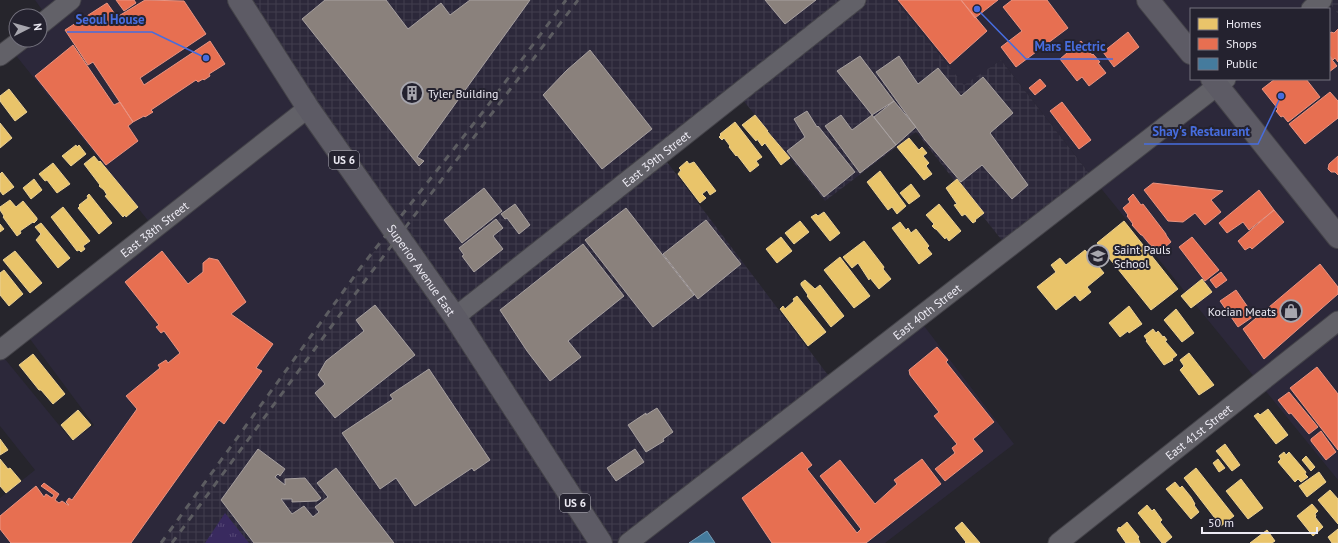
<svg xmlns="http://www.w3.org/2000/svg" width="1338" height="543" font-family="'PT Sans',sans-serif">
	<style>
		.built { fill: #2c283a; fill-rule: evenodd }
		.industrial { fill: url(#industrial-grid) }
		.grass { fill: url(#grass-tufts) }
		.homes { fill: #e9c46a; stroke: #ead093 }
		.shops { fill: #e76f51; stroke: #e99482 }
		.public { fill: #457b9d; stroke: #779db7 }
		.industry { fill: #8a817c; stroke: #a8a1a0 }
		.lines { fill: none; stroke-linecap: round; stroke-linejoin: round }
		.minor-casing { stroke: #444349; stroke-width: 21 }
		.major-casing { stroke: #444349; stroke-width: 24 }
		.minor { stroke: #626168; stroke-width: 19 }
		.major { stroke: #5d5b65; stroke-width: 22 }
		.rail { stroke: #5c5c61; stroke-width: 3; stroke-dasharray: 7 7; stroke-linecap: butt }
		.labels { text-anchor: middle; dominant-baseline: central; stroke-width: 4; stroke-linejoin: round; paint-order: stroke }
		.shield { fill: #24222f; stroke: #b1afb9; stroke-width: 1 }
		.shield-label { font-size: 11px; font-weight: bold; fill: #edebf4 }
		.poi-label { font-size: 12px; fill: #edebf4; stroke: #24222f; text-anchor: start }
		.street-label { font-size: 12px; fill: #edebf4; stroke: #24222f }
		.leader { fill: none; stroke: #476dde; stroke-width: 1.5 }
		.callout-dot { fill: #476dde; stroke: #24222f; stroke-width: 1.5 }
		.callout-label { font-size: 13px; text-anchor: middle; font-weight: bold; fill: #476dde; stroke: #24222f; stroke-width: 4; stroke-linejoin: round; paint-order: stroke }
	</style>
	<defs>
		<pattern id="industrial-grid" width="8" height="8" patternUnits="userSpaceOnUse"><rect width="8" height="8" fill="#2c283a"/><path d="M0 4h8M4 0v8" fill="none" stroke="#413d4d"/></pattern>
		<pattern id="grass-tufts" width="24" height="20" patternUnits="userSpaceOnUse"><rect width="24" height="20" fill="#392a5f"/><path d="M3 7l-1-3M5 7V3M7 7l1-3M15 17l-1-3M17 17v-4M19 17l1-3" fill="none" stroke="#564977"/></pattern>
	</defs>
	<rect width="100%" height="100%" fill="#26252c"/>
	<!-- built -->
	<path class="built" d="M35 0H239L391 228 161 543H0V498L35 470 0 426V353L72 441 94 425 24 331 154 228 10 48 21 40H40V25L48 18Z
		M895 0H1327L1338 14V480L1095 181 1001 60 964 86ZM1191 9H1329V79H1191Z
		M918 318 1014 444 885 543H628Z"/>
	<!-- industrial -->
	<path class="industrial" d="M239 0H895L964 85 1001 60 1095 181 1008 248 916 132 825 201 738 94 661 154 834 383 628 543H161L391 228Z
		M1327 0H1338V14Z"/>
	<!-- grass -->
	<path class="grass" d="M225 513 249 543H205Z"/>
	<!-- homes -->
	<path class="homes" d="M9 89 27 112 15 121 0 101V96Z
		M755 115 768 131H767L790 158 781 165 765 143 762 146 757 139 756 141 742 125Z
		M735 122 762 157 756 161 759 165 750 172 737 155 736 156 729 147 730 146 724 138 722 140 719 137 721 135 720 134Z
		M0 123 12 138 0 148Z
		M909 138 919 150 922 147 927 153 923 156 929 163 926 166 932 174 924 180 897 147Z
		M76 145 77 147 79 145 86 154 71 166 62 156Z
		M94 156 99 162 100 161 138 207 126 217 125 215 123 217 105 196 107 195 104 190 99 186 100 185 84 164Z
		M687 161 689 164 694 162 716 191 710 195 707 190 702 194 706 198 700 203 678 174 681 170 679 168Z
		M53 163 70 184 57 193 47 180 45 181 39 174Z
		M880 171 906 206 897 214 892 207 888 210 867 182Z
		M2 172 14 187 3 195 0 191V174Z
		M34 179 42 190 31 199 23 188Z
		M957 179 984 213 975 220 976 221 973 223 972 222 965 214 962 216 954 205 957 204 946 188Z
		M911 184 920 196 909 204 900 193Z
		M89 194 112 223 99 234 78 208 80 206 79 205 88 198 87 196Z
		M10 200 16 207 23 201 37 218V220L34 223 33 222 20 231 21 233 17 236 3 217 4 216 0 210V207Z
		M939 204 961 231 949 241 946 237 945 239 936 229H935L932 226 934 224 926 215Z
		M63 207 90 241 83 246 85 249 81 252 79 250 77 251 51 217Z
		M824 212 840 233 830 241 811 217 816 214 818 216Z
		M800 221 809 232 794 244 785 233Z
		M1124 221 1178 289 1151 310 1097 243Z
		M900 222 906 230 908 228 911 233 916 229 929 246 927 248 932 254 919 264 892 228Z
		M41 223 70 258 58 268 36 240 41 234 35 227Z
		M0 224 4 229 0 232Z
		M781 237 792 251 777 263 766 249Z
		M864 241 884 267 883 269 891 279 879 289 870 278 869 280 858 263 852 268 843 257Z
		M1085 250 1104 273 1087 287 1091 292 1080 301 1075 295 1056 310 1037 287 1056 272 1051 265 1060 258 1066 265Z
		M15 251 42 283 30 293 3 260Z
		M840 257 870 296 854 308 824 270Z
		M4 270 23 294 9 306 0 295V273Z
		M1202 279 1212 292 1191 308 1181 296Z
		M805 280 815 289 820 285 844 316 831 327 807 296 808 295 801 285V283Z
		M797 296 826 332 808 346 780 309 783 306 785 309 794 301 793 299Z
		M1129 306 1142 324 1129 333 1128 331 1120 337 1109 323Z
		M1176 309 1194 333 1182 342 1164 320Z
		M1153 329 1156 333 1158 331 1163 337 1164 336 1167 340 1165 341 1177 355 1172 359 1173 360 1164 365 1146 341 1147 340 1144 336Z
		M1189 353 1214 385 1199 395 1180 370 1184 366 1180 360Z
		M33 354 65 394 53 404 41 390H39L19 365Z
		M1268 409 1288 435 1276 444 1254 416 1258 413 1260 415Z
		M78 410 91 425 73 440 61 425Z
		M0 439 8 450 0 455Z
		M1225 444 1240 465 1232 471 1216 451Z
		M1284 452 1286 455 1289 452 1306 472 1305 474 1308 477 1301 482 1298 479 1295 482 1278 462 1281 459 1279 456Z
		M1306 456 1315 467 1311 471 1302 460Z
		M0 459 8 469 10 468 21 481 6 493 0 486Z
		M1218 459 1225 468 1219 472 1213 463Z
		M1196 468 1234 516 1221 526 1184 478Z
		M1319 472 1326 482 1307 497 1299 486Z
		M1241 479 1263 508 1248 519 1226 491Z
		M1175 482 1180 488 1182 486 1191 497 1195 504 1194 505 1199 512 1191 519 1166 489Z
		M1330 490 1338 499V524L1318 500Z
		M1312 504 1318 511 1315 514 1316 516 1315 517 1323 527 1313 536 1297 516Z
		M1147 505 1152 511 1154 509 1162 520 1160 522 1172 537 1165 543H1162L1138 513Z
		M962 522 980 543H965L966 542 955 528Z
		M1127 522 1139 537 1138 538 1140 543H1126L1117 530 1119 527 1120 528Z
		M1338 529V543H1332L1328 537Z
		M1267 530 1275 541 1272 543H1250Z"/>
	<!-- shops -->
	<path class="shops" d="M116 0H134L136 3 124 11Z
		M145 0 184 1 206 34 140 78 144 85 210 41 225 64 209 74 210 76 204 80 203 79 198 82 196 80 151 110 153 112 145 117 144 116 133 122 93 62 88 65 65 30 107 3 117 17Z
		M898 0H961L987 31 950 64Z
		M961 0H998L975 18Z
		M1012 0H1047L1068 28 1016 67 1001 47 1022 31 1003 7Z
		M1338 29V62L1335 58 1333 60 1329 55V34L1331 32 1334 33Z
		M1128 32 1139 47 1114 67 1103 52Z
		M1081 41 1092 55 1093 54 1100 62 1098 63 1106 73 1089 86 1082 77 1077 81 1060 59Z
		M73 45 114 105 120 102 133 122 128 126 138 141 106 165 35 76Z
		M1329 56 1337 66 1329 72Z
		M1040 79 1046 86 1035 95 1029 88Z
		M1275 79H1306L1320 97 1288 122 1283 116 1281 117 1276 111 1278 109 1262 89Z
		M1330 92 1338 101V118L1305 144 1289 124Z
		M1062 102 1091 140 1079 149 1050 111Z
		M1338 156V175L1335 172H1331L1328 169 1329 164Z
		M1153 183 1223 191 1211 200 1221 212 1205 225 1195 213 1183 222 1168 221 1144 190Z
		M1259 190 1274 210 1249 230 1243 222 1227 233 1219 223Z
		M1133 194 1141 205 1143 204 1166 234V235L1171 242 1159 252 1153 245 1152 247 1142 235H1141L1132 225 1133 224 1127 216 1128 215 1123 208 1130 202 1128 199Z
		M1274 210 1284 222 1252 249 1250 247 1245 250 1238 241Z
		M1192 237 1219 270 1205 281 1179 247Z
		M162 251 188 284 203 272V263L209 258 218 260 246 302 231 314 273 344 256 368 262 371 224 424 219 420 131 543H11L0 529V516L36 486 44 497 46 494 52 498 54 495 41 486 44 483 59 494 55 500 59 503 62 501 68 505H69L66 502 69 498 72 500 137 409 126 396 160 368 158 365 166 360 168 363 180 353 164 331 161 333 156 327 159 325 125 282Z
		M1320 264 1338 287V294L1264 359 1243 329Z
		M1221 272 1227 280 1216 288 1210 280Z
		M1236 290 1254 316 1238 327 1220 301Z
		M937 347 948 360 946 362 994 422 973 439 983 451 945 481 935 469 955 453 952 448 957 444 934 416 939 412 910 375 909 370Z
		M1317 367 1338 394V450L1290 388Z
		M1289 392 1318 427 1309 434 1291 413 1289 414 1278 400Z
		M1321 431 1336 452 1326 460 1311 441V439Z
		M802 452 812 465 807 469 857 533 861 529 820 476 840 460 875 504 897 484 894 480 922 459 941 484 866 543H772L742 498Z"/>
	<!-- public -->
	<path class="public" d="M707 531 715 543H689Z"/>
	<!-- industry -->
	<path class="industry" d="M325 0H386L408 29 441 3 450 15 470 0H530L417 157 424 161 419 166 302 19Z
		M765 0H816L785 24Z
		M590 50 652 129 602 169 543 95 567 70Z
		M860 56 894 101 872 115 837 71Z
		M899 56 918 84 938 68 961 96 983 77 1013 113 990 133 1028 185 1012 199 982 165 961 182 925 140 876 72Z
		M894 101 916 127 896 145 874 117Z
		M807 111 817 127 818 126 855 172 824 197 787 151 805 137 794 119Z
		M841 115 852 130 872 115 896 145 860 173 825 126Z
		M484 188 502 211 462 243 444 220Z
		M515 204 530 225 519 234 507 218 505 219 501 214Z
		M626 208 694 295 653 327 585 240Z
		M496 219 503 228 493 236 503 249 474 272 462 256 464 255 459 248Z
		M706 220 741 264 698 299 663 254Z
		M583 244 624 296 568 341 581 357 550 381 527 351 500 310Z
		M375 305 415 355 335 418 315 393 325 384 318 375 326 361 364 331 356 320Z
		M429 369 490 460 474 471 472 468 415 506 396 478 380 489 342 433 393 399 390 395Z
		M657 408 673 432 663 439 664 441 646 452 628 425 646 413V415Z
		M258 449 285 469 280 476 278 474 275 477 285 485V479L305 478 321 498 317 501 292 502V499H281L292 514 304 506 313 517 319 512 315 507 328 497 317 483 336 468 394 543H254L221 500Z
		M635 449 644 462 616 481 607 468Z"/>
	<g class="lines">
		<!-- minor casing -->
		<g class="minor-casing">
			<g id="minor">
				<path d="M1311 9 1322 0"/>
				<path d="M40 25 71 0"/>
				<path d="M0 56 21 40"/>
				<path id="s1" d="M455 317 856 0"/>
				<path id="s2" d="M0 350 308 108"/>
				<path id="s3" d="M628 543 1226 79"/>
				<path id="s4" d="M1058 543 1338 321"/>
			</g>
		</g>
		<!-- major casing -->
		<g class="major-casing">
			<g id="major">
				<path id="s5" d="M239 0 308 108 455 317 601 543"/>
				<path d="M1148 0 1191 53"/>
				<path d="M1212 79 1338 237"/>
			</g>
		</g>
		<!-- minor -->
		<use href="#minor" class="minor"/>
		<!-- major -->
		<use href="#major" class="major"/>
		<!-- rail -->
		<path class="rail" d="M161 543 361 267 486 108 566 0
			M172 543 367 278 578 0"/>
	</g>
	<!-- icons -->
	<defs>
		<g id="building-ring" transform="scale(1.15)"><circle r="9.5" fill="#24222f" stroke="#a7a6ae" stroke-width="1.5"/><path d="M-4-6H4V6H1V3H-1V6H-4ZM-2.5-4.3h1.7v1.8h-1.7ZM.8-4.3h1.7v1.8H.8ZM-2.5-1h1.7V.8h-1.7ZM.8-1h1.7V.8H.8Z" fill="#a7a6ae"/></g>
		<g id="school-ring" transform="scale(1.15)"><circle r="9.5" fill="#24222f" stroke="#a7a6ae" stroke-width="1.5"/><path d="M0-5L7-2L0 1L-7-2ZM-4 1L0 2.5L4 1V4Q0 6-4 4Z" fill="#a7a6ae"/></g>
		<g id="shop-ring" transform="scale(1.15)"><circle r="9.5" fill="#24222f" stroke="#a7a6ae" stroke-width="1.5"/><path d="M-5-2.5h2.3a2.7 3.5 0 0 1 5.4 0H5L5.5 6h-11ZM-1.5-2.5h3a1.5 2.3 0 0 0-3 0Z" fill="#a7a6ae"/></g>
	</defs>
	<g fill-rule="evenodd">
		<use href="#building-ring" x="412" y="93"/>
		<use href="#school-ring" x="1098" y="256"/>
		<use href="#shop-ring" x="1291" y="311"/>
	</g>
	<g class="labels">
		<!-- shield labels -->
		<g class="shield">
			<rect x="329" y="151" width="30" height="18" rx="3"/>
			<rect x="560" y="494" width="30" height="18" rx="3"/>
		</g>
		<g class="shield-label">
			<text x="344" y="160">US 6</text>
			<text x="575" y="503">US 6</text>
		</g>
		<!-- poi labels -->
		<g class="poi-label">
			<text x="428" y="93">Tyler Building</text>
			<text x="1114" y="249">Saint Pauls<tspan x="1114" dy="14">School</tspan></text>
			<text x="1276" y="311" text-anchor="end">Kocian Meats</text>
		</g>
		<!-- street labels -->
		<g class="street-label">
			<text stroke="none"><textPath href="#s1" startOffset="256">East 39th Street</textPath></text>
			<text stroke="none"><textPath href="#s2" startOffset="196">East 38th Street</textPath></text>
			<text stroke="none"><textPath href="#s5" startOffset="326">Superior Avenue East</textPath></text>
			<text stroke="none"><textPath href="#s3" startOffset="378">East 40th Street</textPath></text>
			<text stroke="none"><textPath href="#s4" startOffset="179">East 41st Street</textPath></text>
		</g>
	</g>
	<!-- callouts -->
	<path class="leader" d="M206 58L152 32H67M977 9L1026 59H1113M1281 96L1258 144H1144"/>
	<g class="callout-dot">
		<circle cx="206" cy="58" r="4"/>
		<circle cx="977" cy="9" r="4"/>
		<circle cx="1281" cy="96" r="4"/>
	</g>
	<g class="callout-label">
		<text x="110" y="24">Seoul House</text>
		<text x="1070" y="51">Mars Electric</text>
		<text x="1201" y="136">Shay's Restaurant</text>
	</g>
	<!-- legend -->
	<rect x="1190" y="8" width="140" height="72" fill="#24222f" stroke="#74727e"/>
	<rect x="1198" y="18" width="20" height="12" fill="#e9c46a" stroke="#74727e"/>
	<text x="1226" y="28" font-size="12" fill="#edebf4">Homes</text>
	<rect x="1198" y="38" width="20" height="12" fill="#e76f51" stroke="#74727e"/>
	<text x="1226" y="48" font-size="12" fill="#edebf4">Shops</text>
	<rect x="1198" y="58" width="20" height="12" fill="#457b9d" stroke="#74727e"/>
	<text x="1226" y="68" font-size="12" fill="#edebf4">Public</text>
	<!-- north arrow -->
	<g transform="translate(28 28) rotate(84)"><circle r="19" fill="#24222f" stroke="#74727e"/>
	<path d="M0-3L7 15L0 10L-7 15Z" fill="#a7a6ae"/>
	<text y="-6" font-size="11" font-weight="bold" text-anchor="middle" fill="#edebf4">N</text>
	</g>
	<!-- scale -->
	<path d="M1202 527v6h115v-6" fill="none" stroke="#edebf4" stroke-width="2"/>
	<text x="1208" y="527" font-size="12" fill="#edebf4" stroke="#24222f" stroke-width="3" paint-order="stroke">50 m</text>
</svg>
